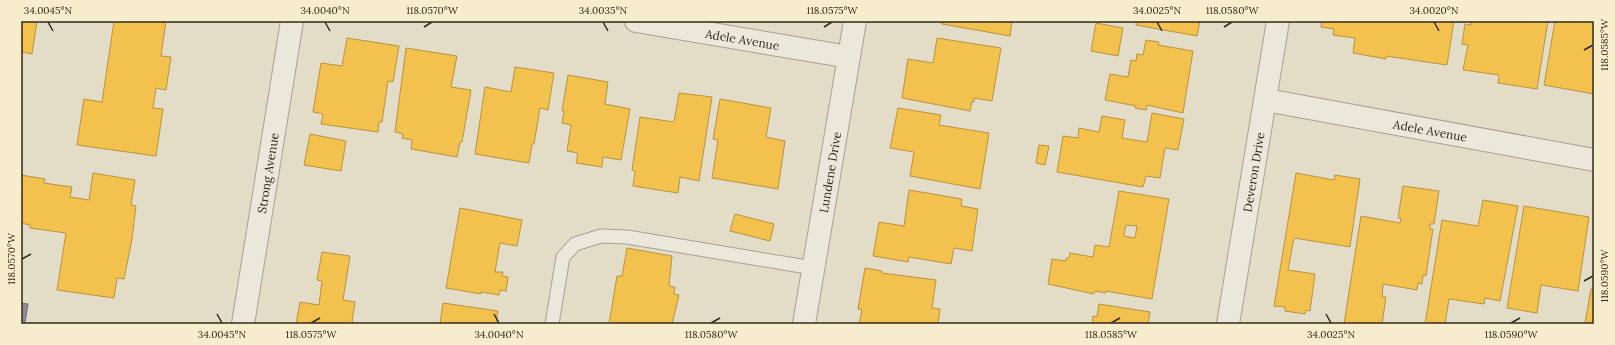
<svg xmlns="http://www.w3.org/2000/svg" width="1615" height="345" font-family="Lora,serif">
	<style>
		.homes { fill: #f2c14e; stroke: #b9933f; fill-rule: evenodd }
		.industry { fill: #8d8d92; stroke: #726f6e }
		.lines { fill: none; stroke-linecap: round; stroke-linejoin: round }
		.lane-casing { stroke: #a7a092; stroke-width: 15 }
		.street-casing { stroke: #a7a092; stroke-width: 24 }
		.lane { stroke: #ebe7da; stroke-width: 13 }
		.street { stroke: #ebe7da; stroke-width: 22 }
		.ticks { fill: none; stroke: #34291b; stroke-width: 1.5 }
		.labels { text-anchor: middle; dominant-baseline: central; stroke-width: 4; stroke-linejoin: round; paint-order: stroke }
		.street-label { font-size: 12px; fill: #34291b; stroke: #f5edcc }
		.neatline { fill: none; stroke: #34291b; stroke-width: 1.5 }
		.ticks-label { font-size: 10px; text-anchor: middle; fill: #34291b }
	</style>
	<rect width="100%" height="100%" fill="#e3ddc8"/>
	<!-- homes -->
	<path class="homes" d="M21 21H37L32 54 21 52Z
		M114 21H166L161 56 171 57 166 90 156 88 153 108 163 109 156 156 77 145 84 99 102 102Z
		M942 21H1012L1010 36 942 24Z
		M1136 21H1200L1197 36 1136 25Z
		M1322 21H1454L1447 65 1386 56V59L1353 53 1355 38 1333 35 1334 29 1321 27Z
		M1471 21H1548L1537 89 1498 83 1499 75 1463 70 1468 45 1462 44 1465 24 1471 25Z
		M1555 21H1594V94L1544 85Z
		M1096 23 1123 28 1118 56 1091 51Z
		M347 38 399 46 393 82 388 81 382 122H379L378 132 321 124 323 114 313 112 321 63 342 66Z
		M937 38 1001 48 992 101 974 98V102L972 101 970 111 902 98 908 59 933 63Z
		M1146 40 1159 42 1158 45 1193 51 1183 113 1147 105 1146 110 1135 108 1136 106 1105 100 1110 74 1128 77 1131 60 1136 61 1137 54 1143 55Z
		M406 48 457 56 451 87 471 90 462 142H460L457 157 411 149 412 140 402 138 403 134 395 132Z
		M515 67 554 73 548 110 540 108 534 144H532L529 163 475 154 485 87 511 92Z
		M568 75 608 82 605 104 630 109 621 160 603 157 602 167 576 163 578 153 567 151 571 125 562 123 564 111H562Z
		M679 93 712 97 699 181 680 177 678 193 633 186 635 171 632 170 640 117 674 122Z
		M720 99 771 108 766 137 785 141 778 189 712 178 718 140 713 139Z
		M898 108 941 115 939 125 989 133 980 189 910 176 914 152 890 148Z
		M1152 113 1184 119 1178 150 1165 148 1160 178 1146 176 1143 187 1057 172 1063 136 1078 138 1079 128 1099 132 1102 116 1125 120 1122 138 1147 142Z
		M310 134 346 141 341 171 304 165Z
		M1039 145 1049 146 1045 165 1036 163Z
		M93 173 135 180 131 205 136 206 132 239 124 279 117 278 114 298 57 290 66 233 30 228V225L21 223V175L45 179 44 183 72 187 70 197 89 200Z
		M1296 173 1334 180 1335 175 1360 179 1350 247 1294 238 1288 270 1315 274 1310 311 1306 310 1305 314 1285 311V307L1274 306Z
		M1403 186 1439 191 1434 224H1430V229H1433L1426 276 1423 275 1422 284 1418 283 1417 290 1383 284 1382 297H1386L1382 324H1344L1361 216 1400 223 1401 218H1398Z
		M909 190 962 199 961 206 978 209 972 251 954 248 951 264 909 257 908 262 873 256 879 222 904 226Z
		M1119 191 1169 199 1152 299 1106 291V293L1095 291 1094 294 1048 284 1052 259 1066 261V258H1069L1070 253 1093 257 1095 245 1109 247ZM1126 225 1137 226 1135 238 1124 236Z
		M1483 200 1518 206 1500 301 1485 298 1484 304 1449 299 1445 324H1425L1442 220 1478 226Z
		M1524 206 1589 217 1578 291 1541 285 1537 313 1507 308Z
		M460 208 522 220 517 246 500 243 495 272H503L502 276 508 277 506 291 500 290 499 295 481 292V294L446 288Z
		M735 214 774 224 770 241 730 231Z
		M627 248 672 256 669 286 675 287 674 294 679 295 672 324H609L617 276H622Z
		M322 252 350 256 343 300 355 302 352 322 362 324H296L300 302 319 305 322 281 317 280Z
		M865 268 882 271V273L936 280 932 308 940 309 938 324H859L862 310 858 309Z
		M1591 289H1594V324L1585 323Z
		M443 303 498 311 496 324H440Z
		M1099 304 1150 312 1148 324H1092L1093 316 1097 317Z"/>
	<!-- industry -->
	<path class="industry" d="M21 303 28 304 25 323 29 324H21Z"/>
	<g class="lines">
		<!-- lane casing -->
		<g class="lane-casing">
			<path id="lane" d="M552 324 563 257 575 244 601 236 627 237 813 268"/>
		</g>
		<!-- street casing -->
		<g class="street-casing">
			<g id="street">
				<path id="s1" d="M636 21 849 57"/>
				<path id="s2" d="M1266 100 1594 160"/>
				<path id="s3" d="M243 324 292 21"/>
				<path id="s4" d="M804 324 855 21"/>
				<path id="s5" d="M1228 324 1278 21"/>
			</g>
		</g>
		<!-- lane -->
		<use href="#lane" class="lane"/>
		<!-- street -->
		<use href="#street" class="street"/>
	</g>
	<!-- ticks -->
	<path class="ticks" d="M48 22 53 31M325 22 330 31M603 22 608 31M1157 22 1162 31M1434 22 1439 31M424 27 432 22M824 27 832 22M1224 27 1232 22M1584 50 1593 45M22 259 31 254M1584 281 1593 276M217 314 222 323M494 314 499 323M1326 314 1331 323M311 323 320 318M711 323 720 318M1111 323 1120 318M1511 323 1520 318"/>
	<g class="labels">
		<!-- street labels -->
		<g class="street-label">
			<text stroke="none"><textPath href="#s1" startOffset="108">Adele Avenue</textPath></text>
			<text stroke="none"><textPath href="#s2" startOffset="167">Adele Avenue</textPath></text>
			<text stroke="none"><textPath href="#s3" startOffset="153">Strong Avenue</textPath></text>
			<text stroke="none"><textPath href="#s4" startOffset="154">Lundene Drive</textPath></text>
			<text stroke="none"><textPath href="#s5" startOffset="154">Deveron Drive</textPath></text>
		</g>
	</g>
	<!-- border -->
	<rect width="1615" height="345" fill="none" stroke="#f5edcc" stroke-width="44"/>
	<rect x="22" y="22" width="1571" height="301" class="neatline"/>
	<g class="ticks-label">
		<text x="48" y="14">34.0045°N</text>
		<text x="325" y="14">34.0040°N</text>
		<text x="432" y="14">118.0570°W</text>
		<text x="603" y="14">34.0035°N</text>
		<text x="832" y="14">118.0575°W</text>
		<text x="1157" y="14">34.0025°N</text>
		<text x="1232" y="14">118.0580°W</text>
		<text x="1434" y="14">34.0020°N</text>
		<text transform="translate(1604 45) rotate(-90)" y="4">118.0585°W</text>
		<text transform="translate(11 259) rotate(-90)" y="4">118.0570°W</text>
		<text transform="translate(1604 276) rotate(-90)" y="4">118.0590°W</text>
		<text x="222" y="338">34.0045°N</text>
		<text x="311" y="338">118.0575°W</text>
		<text x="499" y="338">34.0040°N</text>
		<text x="711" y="338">118.0580°W</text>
		<text x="1111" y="338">118.0585°W</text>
		<text x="1331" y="338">34.0025°N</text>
		<text x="1511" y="338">118.0590°W</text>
	</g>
</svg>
